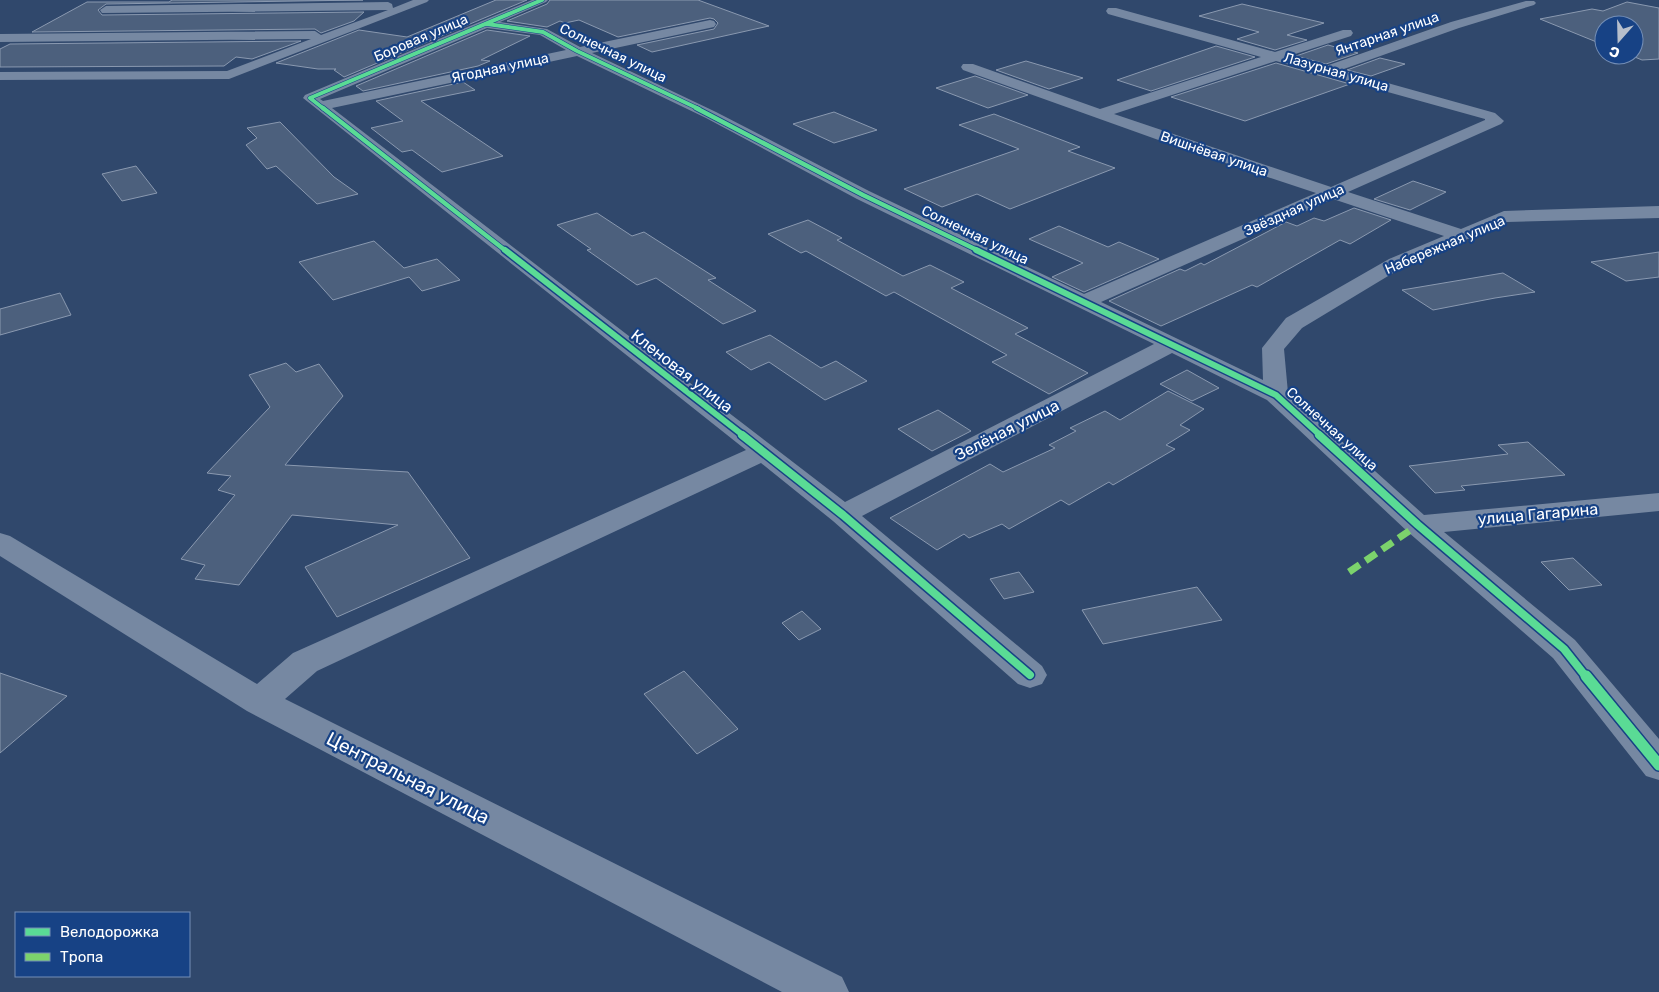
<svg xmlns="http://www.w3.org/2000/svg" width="1659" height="992" font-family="Rubik,sans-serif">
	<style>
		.building { fill: #4c607d; stroke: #8a99b0 }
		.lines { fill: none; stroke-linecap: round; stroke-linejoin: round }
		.minor { fill: #7688a2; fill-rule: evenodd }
		.quiet { stroke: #7cd36c; stroke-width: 7; stroke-dasharray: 13 7; stroke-linecap: butt }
		.cycleway-far4-casing { stroke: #174285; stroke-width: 5 }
		.cycleway-far3-casing { stroke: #174285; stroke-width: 6 }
		.cycleway-far2-casing { stroke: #174285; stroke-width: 9 }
		.cycleway-far1-casing { stroke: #174285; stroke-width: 11 }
		.cycleway-casing { stroke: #174285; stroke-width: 14 }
		.cycleway-far4 { stroke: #5adb95; stroke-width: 4 }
		.cycleway-far3 { stroke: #5adb95; stroke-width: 4.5 }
		.cycleway-far2 { stroke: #5adb95; stroke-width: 6 }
		.cycleway-far1 { stroke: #5adb95; stroke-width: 8 }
		.cycleway { stroke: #5adb95; stroke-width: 11 }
		.labels { text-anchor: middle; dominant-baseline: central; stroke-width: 4.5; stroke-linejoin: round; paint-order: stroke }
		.far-street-label { font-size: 14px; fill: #fff; stroke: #174285 }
		.street-label { font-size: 16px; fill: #fff; stroke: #174285 }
		.near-street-label { font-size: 19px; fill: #fff; stroke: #174285 }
	</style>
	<rect width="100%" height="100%" fill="#30486c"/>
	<!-- building -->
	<path class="building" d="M172 0H363L106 4 98 10 102 15 364 12 354 21 321 33 315 29 32 32 87 2H169Z
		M496 0H527L344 77 334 70 336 69H318L276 63 359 30 407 37Z
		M550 0H698L769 26 652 52 637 45 714 29 718 23 714 19 710 18 618 37 579 20 565 23 560 21 547 27 507 21 547 4Z
		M1627 2 1659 8V59L1642 60 1630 55H1634V25H1604V45L1540 19 1592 9 1603 11Z
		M1242 4 1324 23 1287 35 1307 40 1275 50 1237 39 1259 32 1199 16Z
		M487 30 530 36 481 60 490 61 478 66 363 91 356 86Z
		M301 41 252 59 236 57 224 66 0 67V49L10 44Z
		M1328 45 1358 53 1326 64 1296 56Z
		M1216 46 1255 57 1151 91 1117 80Z
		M1380 58 1405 64 1371 76 1347 70Z
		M1026 61 1083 78 1049 89 996 70Z
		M1276 63 1350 84 1245 121 1171 97Z
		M975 76 1028 95 988 108 936 88Z
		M463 82 475 90 421 101 503 156 442 172 412 150 402 152 371 128 403 121 376 101Z
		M834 112 877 130 834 143 793 124Z
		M994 114 1080 147 1068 151 1115 168 1010 209 977 194 942 207 904 189 1019 149 959 125Z
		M280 122 334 177 358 194 317 204 276 166 267 169 246 145 257 138 247 128Z
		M136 166 157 193 122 201 102 174Z
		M1413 181 1446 192 1410 210 1374 199Z
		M1354 208 1391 220 1350 244 1340 240 1257 287 1252 285 1161 326 1109 301 1180 269 1185 271 1201 263 1204 265 1286 222 1297 226 1314 218 1324 221Z
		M597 213 632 236 644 232 716 278 708 280 756 311 723 324 656 278 637 285 587 250 591 249 557 225Z
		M808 220 842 238 837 240 903 276 930 265 964 282 951 288 1028 328 1015 334 1088 373 1049 394 992 362 1007 355 894 292 886 296 806 251 801 253 768 234Z
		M1059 226 1108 247 1119 242 1159 259 1084 292 1052 277 1083 263 1029 239Z
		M374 241 404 268 437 259 460 280 422 291 409 277 333 300 299 262Z
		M1659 252V277L1626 281 1591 262Z
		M1503 273 1535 292 1495 298 1433 310 1402 290Z
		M60 293 71 315 0 335V309Z
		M770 335 821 368 836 361 867 381 825 400 769 362 751 370 726 352Z
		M286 363 296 372 319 364 343 396 285 465 408 472 470 558 337 617 305 567 398 525 292 515 239 585 195 579 205 565 181 559 235 495 218 490 231 476 207 473 270 407 249 375Z
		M1187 370 1219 388 1192 401 1160 384Z
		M1168 391 1204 409 1180 425 1190 430 1166 445 1175 449 1113 485 1109 482 1069 505 1061 500 1009 529 1002 524 969 538 964 534 937 550 890 518 990 464 1003 472 1055 448 1049 445 1076 431 1070 428 1105 411 1120 420Z
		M938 410 971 431 932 451 898 429Z
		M1528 442 1565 475 1461 486 1465 490 1435 493 1409 466 1508 454 1498 445Z
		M1573 558 1602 585 1569 590 1541 562Z
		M1019 572 1034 592 1004 599 990 579Z
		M1197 587 1222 620 1103 644 1082 610Z
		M802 611 821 629 799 640 782 623Z
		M684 671 738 729 697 754 644 694Z
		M0 673 67 696 0 753Z"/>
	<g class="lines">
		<!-- minor -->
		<path class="minor" d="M413 0H429L427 2 229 79 0 80V72L227 71 311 39 0 42V34L315 31 321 35 388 10 102 13 100 10 106 6 388 2 392 4 393 8Z
			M532 0H548L546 2 500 22 547 29 580 47 710 20 714 21 716 24 714 27 592 53 716 112 869 191 1084 294 1316 193 1192 152 963 70 961 67 963 64H973L1100 109 1261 57 1108 14 1106 11 1108 8H1116L1275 52 1343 30H1351L1353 33 1351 36 1289 56 1326 66 1451 22 1526 1H1534L1536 3 1534 5 1459 28 1341 70 1495 113 1504 121 1501 124 1348 192 1461 229 1504 211 1659 206V218L1507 222 1403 267 1302 328 1284 349 1288 393 1424 515 1659 493V511L1444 532 1575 640 1659 739V780L1646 776 1553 658 1408 532 1267 400 1172 353 862 516 1042 666 1047 675 1042 684 1030 688 1018 684 833 521 761 463 317 671 285 699 842 977 849 992H782L247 711 0 556V533L10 536 257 684 293 653 746 450 303 98 305 95ZM487 28 540 35 566 50 323 101 320 99ZM577 56 706 118 857 199 1154 344 845 502 332 108ZM1276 61 1485 119V120L1331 187 1114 114ZM1333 199 1444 236 1389 259 1286 318 1262 348 1263 380 1101 302Z"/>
		<!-- quiet -->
		<path class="quiet" d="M1349 572 1418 525"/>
		<!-- cycleway-far4 casing -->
		<g class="cycleway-far4-casing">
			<path id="cycleway-far4" d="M487 24 543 32 577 51 699 109
				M324 109 310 98 542 0"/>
		</g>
		<!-- cycleway-far3 casing -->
		<g class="cycleway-far3-casing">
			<path id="cycleway-far3" d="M323 108 506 251
				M696 108 863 195 979 251"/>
		</g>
		<!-- cycleway-far2 casing -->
		<g class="cycleway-far2-casing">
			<path id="cycleway-far2" d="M505 250 744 436
				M976 250 1276 395 1321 436"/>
		</g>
		<!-- cycleway-far1 casing -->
		<g class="cycleway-far1-casing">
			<path id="cycleway-far1" d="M742 435 843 515 1030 675
				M1319 435 1418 525 1564 649 1587 678"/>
		</g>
		<!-- cycleway casing -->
		<g class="cycleway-casing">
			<path id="cycleway" d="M1586 676 1659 765"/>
		</g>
		<!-- cycleway-far4 -->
		<use href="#cycleway-far4" class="cycleway-far4"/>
		<!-- cycleway-far3 -->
		<use href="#cycleway-far3" class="cycleway-far3"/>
		<!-- cycleway-far2 -->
		<use href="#cycleway-far2" class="cycleway-far2"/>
		<!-- cycleway-far1 -->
		<use href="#cycleway-far1" class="cycleway-far1"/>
		<!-- cycleway -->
		<use href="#cycleway" class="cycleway"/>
	</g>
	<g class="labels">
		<!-- far-street labels -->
		<g class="far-street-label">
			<text transform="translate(1387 34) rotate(-19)">Янтарная улица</text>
			<text transform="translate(421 38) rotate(-23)">Боровая улица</text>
			<text transform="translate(613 53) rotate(26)">Солнечная улица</text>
			<text transform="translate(500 68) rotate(-12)">Ягодная улица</text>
			<text transform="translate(1336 72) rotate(16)">Лазурная улица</text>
			<text transform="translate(1214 154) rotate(19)">Вишнёвая улица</text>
			<text transform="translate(1294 210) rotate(-24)">Звёздная улица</text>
			<text transform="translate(975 235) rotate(26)">Солнечная улица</text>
			<text transform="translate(1445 245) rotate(-23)">Набережная улица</text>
			<text transform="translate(1332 429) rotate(42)">Солнечная улица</text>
		</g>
		<!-- street labels -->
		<g class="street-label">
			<text transform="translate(682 371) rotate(38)">Кленовая улица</text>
			<text transform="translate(1007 430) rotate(-27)">Зелёная улица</text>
			<text transform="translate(1538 514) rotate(-5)">улица Гагарина</text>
		</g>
		<!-- near-street labels -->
		<g class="near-street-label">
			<text transform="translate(408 778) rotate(27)">Центральная улица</text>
		</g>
	</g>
	<!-- legend -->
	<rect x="15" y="912" width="175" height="65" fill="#174285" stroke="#748eb6"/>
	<rect x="25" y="928" width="25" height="8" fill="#5adb95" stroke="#748eb6"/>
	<text x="60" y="937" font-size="15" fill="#ffffff">Велодорожка</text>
	<rect x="25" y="953" width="25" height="8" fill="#7cd36c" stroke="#748eb6"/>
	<text x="60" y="962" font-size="15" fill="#ffffff">Тропа</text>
	<!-- north arrow -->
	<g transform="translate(1619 40) rotate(200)"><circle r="24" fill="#174285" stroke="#748eb6"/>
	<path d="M0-4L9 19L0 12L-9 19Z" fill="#b7bfcc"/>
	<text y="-8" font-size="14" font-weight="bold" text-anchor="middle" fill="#ffffff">С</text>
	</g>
</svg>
